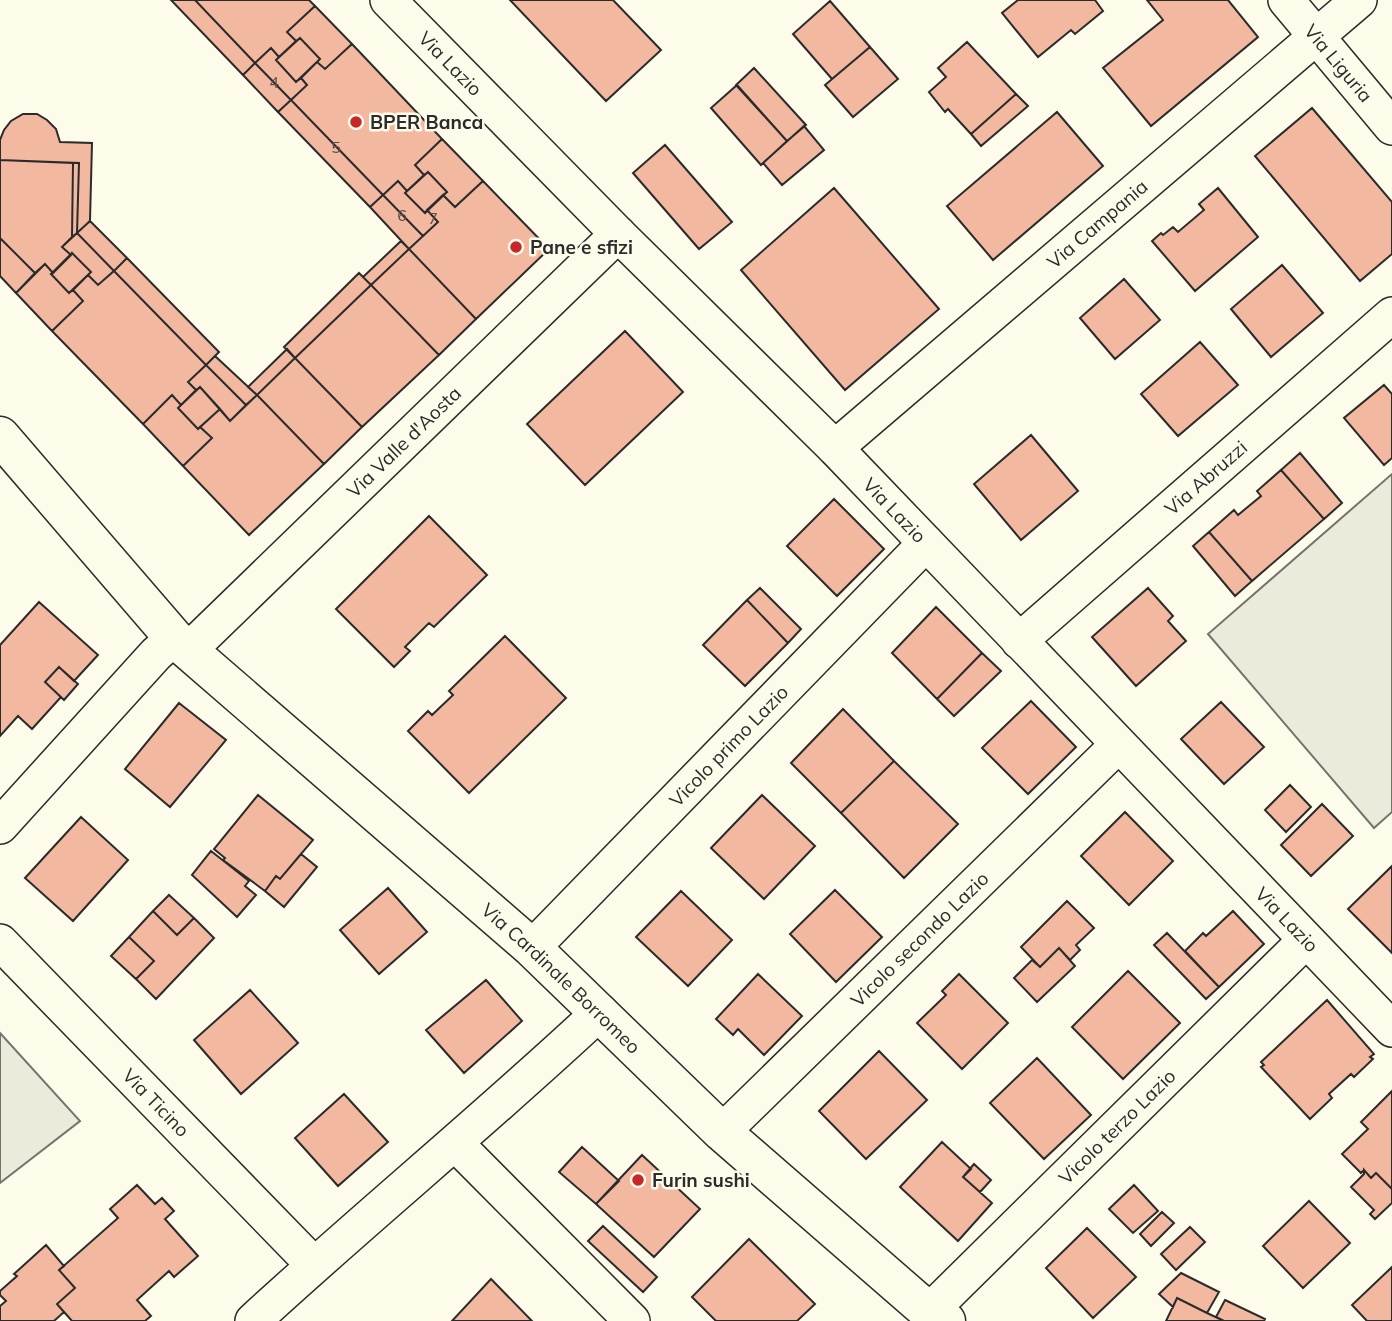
<svg xmlns="http://www.w3.org/2000/svg" width="1392" height="1321" font-family="Mulish,sans-serif">
	<style>
		.green { fill: #ecebdb; stroke: #74746e; stroke-width: 2 }
		.building { fill: #f2b8a0; stroke: #2b2b2b; stroke-width: 2 }
		.lines { fill: none; stroke-linecap: round; stroke-linejoin: round }
		.street-casing { stroke: #2b2b2b; stroke-width: 38 }
		.secondary-casing { stroke: #2b2b2b; stroke-width: 41 }
		.street { stroke: #fdfbea; stroke-width: 35 }
		.secondary { stroke: #fdfbea; stroke-width: 38 }
		.poi-dot { fill: #c62828; stroke: #fdfbea; stroke-width: 2.5 }
		.labels { text-anchor: middle; dominant-baseline: central; stroke-width: 5; stroke-linejoin: round; paint-order: stroke }
		.number-label { font-size: 16px; fill: #5d4e48 }
		.street-label { font-size: 19px; fill: #2b2b2b; stroke: #fdfbea }
		.poi-label { font-size: 19px; font-weight: bold; fill: #2b2b2b; stroke: #fdfbea; text-anchor: start }
	</style>
	<rect width="100%" height="100%" fill="#fdfbea"/>
	<!-- green -->
	<path class="green" d="M1392 474V812L1374 828 1208 634Z
		M0 1033 80 1121 0 1183Z"/>
	<!-- building -->
	<path class="building" d="M171 0H195L255 63 243 75Z
		M195 0H309L315 6 287 32 296 41 279 57 271 48 255 63Z
		M510 0H613L661 50 606 101Z
		M1018 0H1095L1103 11 1075 34 1071 30 1038 57 1002 13Z
		M1147 0H1228L1258 37 1151 126 1103 68 1163 20Z
		M830 1 870 47 832 79 793 34Z
		M315 6 352 44 325 69 317 62 320 59 300 38 296 41 287 32Z
		M300 38 320 59 296 82 276 60Z
		M967 42 1016 94 971 134 948 109 945 112 929 92 946 77 938 68Z
		M352 44 442 139 415 165 424 175 407 191 398 181 383 195 291 100 307 85 301 78 317 62 325 69Z
		M870 47 898 79 853 117 825 85Z
		M271 48 279 57 276 60 296 82 301 78 307 85 291 100 255 63Z
		M255 63 291 100 278 112 243 75Z
		M754 68 806 125 787 141 736 85Z
		M737 85 787 141 761 165 711 108Z
		M1016 94 1028 106 981 146 971 134Z
		M291 100 383 195 370 207 278 112Z
		M1312 108 1392 202V254L1360 281 1255 156Z
		M1057 112 1103 166 993 260 947 206Z
		M23 114H37L47 120 56 129 60 142 92 143 90 221 77 233 79 163 0 160V140L4 130 11 121Z
		M804 126 824 150 782 185 763 163Z
		M442 139 483 181 455 207 443 195 447 192 428 172 424 175 415 165Z
		M665 145 732 222 699 249 633 173Z
		M0 160 73 163 72 237 62 247 71 255 53 273 45 264 35 273 0 238Z
		M73 163H79L77 233 72 237Z
		M428 172 447 192 425 213 405 193Z
		M398 181 407 191 405 193 425 213 427 210 438 222 423 236 383 195Z
		M483 181 549 249 476 319 409 249 438 222 427 210 443 195 455 207Z
		M834 188 939 309 845 390 741 270Z
		M1218 188 1258 237 1195 291 1152 241 1161 233 1163 235 1173 227 1178 232 1204 210 1199 204Z
		M383 195 423 236 409 249 370 207Z
		M90 221 127 258 114 271 77 233Z
		M77 233 114 271 98 285 88 275 91 272 72 253 71 255 62 247Z
		M0 238 35 273 16 293 0 276Z
		M401 241 409 249 371 285 363 277Z
		M409 249 476 319 439 355 371 285Z
		M72 253 91 272 69 293 51 274Z
		M127 258 219 352 206 365 114 271Z
		M45 264 53 273 51 274 69 293 73 290 83 301 52 331 16 293Z
		M1282 265 1323 313 1271 357 1231 309Z
		M114 271 206 365 188 382 196 390 181 405 172 395 143 424 52 331 83 301 73 290 88 275 98 285Z
		M359 273 371 285 295 358 284 347Z
		M1124 279 1160 320 1115 359 1080 318Z
		M371 285 439 355 362 427 295 358Z
		M625 331 683 392 585 485 527 424Z
		M1200 342 1238 385 1178 436 1141 394Z
		M287 349 295 358 257 395 248 387Z
		M215 356 257 395 246 405 206 365Z
		M295 358 362 427 324 464 257 395Z
		M206 365 246 405 230 421 200 387 196 390 188 382Z
		M1384 385 1392 394V458L1384 465 1344 418Z
		M200 387 220 409 198 429 178 408Z
		M172 395 181 405 178 408 198 429 200 427 212 438 183 466 143 424Z
		M257 395 324 464 249 535 183 466 212 438 200 427 220 409 230 421Z
		M1031 435 1078 491 1021 540 974 484Z
		M1300 453 1342 503 1324 519 1281 470Z
		M1281 470 1324 519 1252 581 1209 532 1234 510 1238 515 1261 496 1257 491Z
		M834 499 884 549 837 596 787 546Z
		M429 516 487 575 434 627 429 623 405 647 410 651 394 667 336 609Z
		M1209 532 1252 581 1235 596 1193 546Z
		M760 588 801 629 788 643 747 600Z
		M1148 588 1173 616 1168 621 1186 641 1136 686 1092 637Z
		M747 600 788 643 745 686 703 645Z
		M39 602 98 655 74 681 59 667 45 682 61 697 32 729 18 716 0 736V645Z
		M936 607 982 653 937 699 892 653Z
		M505 636 566 698 469 793 408 731 428 711 432 715 453 695 449 691Z
		M982 653 1001 671 954 716 937 699Z
		M59 667 78 684 64 700 45 682Z
		M1031 701 1076 747 1028 794 982 748Z
		M1221 702 1264 747 1224 784 1181 739Z
		M179 703 226 740 170 807 125 769Z
		M843 709 894 761 841 813 791 763Z
		M894 761 958 824 904 878 841 813Z
		M1290 785 1311 807 1286 832 1265 810Z
		M258 795 313 840 280 879 276 876 265 891 223 860 225 858 214 849Z
		M762 795 815 846 764 899 711 848Z
		M1322 804 1353 836 1311 876 1281 845Z
		M1125 812 1173 861 1129 905 1081 856Z
		M81 817 128 860 73 921 25 878Z
		M211 851 249 881 245 886 256 895 237 917 192 875Z
		M301 854 317 867 284 907 265 891 276 876 280 879Z
		M1392 866V953L1348 909Z
		M388 888 427 932 379 974 340 930Z
		M835 890 882 937 836 982 790 934Z
		M681 891 732 940 688 986 636 937Z
		M169 895 194 918 177 935 153 911Z
		M1067 901 1094 928 1076 945 1080 950 1070 960 1059 948 1040 967 1021 947Z
		M153 911 177 935 194 918 214 938 156 999 136 979 154 961 129 937Z
		M1233 911 1264 944 1219 987 1185 951 1203 933 1206 936Z
		M1167 933 1219 987 1206 999 1154 945Z
		M129 937 154 961 136 979 111 956Z
		M1059 948 1075 966 1037 1002 1014 978 1032 960 1040 967Z
		M1128 971 1180 1023 1123 1079 1072 1027Z
		M758 974 802 1016 764 1055 738 1029 733 1035 716 1019Z
		M959 974 1008 1023 962 1069 917 1023 946 995 942 991Z
		M486 980 522 1021 464 1073 426 1030Z
		M250 990 298 1043 241 1094 194 1040Z
		M1327 1000 1374 1054 1370 1057 1373 1059 1354 1077 1351 1074 1329 1094 1332 1098 1310 1119 1261 1067 1264 1065 1261 1062Z
		M879 1051 927 1100 866 1159 819 1111Z
		M1037 1058 1091 1115 1044 1159 990 1103Z
		M1392 1091V1189L1376 1173 1371 1178 1364 1170 1361 1173 1342 1154 1368 1129 1361 1122Z
		M344 1094 388 1142 338 1186 295 1138Z
		M942 1142 971 1169 963 1177 992 1203 958 1241 900 1187Z
		M582 1147 619 1181 596 1204 559 1172Z
		M642 1155 700 1209 654 1257 596 1204Z
		M974 1164 991 1180 980 1192 963 1177Z
		M1364 1170 1371 1178 1376 1173 1392 1189V1203L1375 1219 1370 1214 1374 1210 1351 1187 1364 1174Z
		M137 1185 155 1204 162 1198 174 1211 165 1219 198 1256 174 1277 169 1271 137 1300 151 1316 145 1321H72L57 1304 75 1288 59 1270 118 1218 110 1209Z
		M1134 1185 1158 1211 1133 1233 1109 1209Z
		M1309 1201 1350 1243 1303 1288 1263 1246Z
		M1162 1212 1174 1223 1151 1246 1140 1234Z
		M603 1226 657 1277 643 1292 588 1241Z
		M1190 1227 1205 1242 1176 1270 1161 1254Z
		M1087 1228 1136 1277 1093 1318 1046 1268Z
		M749 1239 815 1304 797 1321H716L692 1297Z
		M46 1245 64 1266 59 1270 75 1288 57 1304 64 1312 54 1321H0V1306L6 1301 0 1295V1291L17 1276 14 1274Z
		M1392 1267V1321H1367L1352 1305Z
		M1181 1273 1219 1292 1207 1313 1177 1298 1173 1307 1159 1294Z
		M491 1279 492 1280 532 1321H452Z
		M1177 1298 1207 1313 1224 1321H1166Z
		M1225 1300 1265 1319 1264 1321H1224L1216 1317Z"/>
	<g class="lines">
		<!-- street casing -->
		<g class="street-casing">
			<g id="street">
				<path id="s1" d="M388 0 618 234 835 448 1392 1029"/>
				<path id="s2" d="M1286 0 1392 127"/>
				<path id="s3" d="M835 448 1359 0"/>
				<path id="s4" d="M1019 641 1392 315"/>
				<path id="s5" d="M189 650 618 234"/>
				<path d="M0 826 156 654 174 638"/>
				<path id="s6" d="M0 942 314 1265"/>
				<path id="s7" d="M532 948 926 543"/>
				<path id="s8" d="M722 1132 1118 745"/>
				<path d="M456 1144 632 1321"/>
				<path id="s9" d="M929 1312 1305 941"/>
				<path d="M253 1321C367 1216 487 1118 600 1012"/>
			</g>
		</g>
		<!-- secondary casing -->
		<g class="secondary-casing">
			<g id="secondary">
				<path id="s10" d="M0 436 174 638 532 948 722 1132 929 1312 946 1321"/>
			</g>
		</g>
		<!-- street -->
		<use href="#street" class="street"/>
		<!-- secondary -->
		<use href="#secondary" class="secondary"/>
	</g>
	<!-- markers -->
	<g class="poi-dot">
		<circle cx="356" cy="122" r="7"/>
		<circle cx="516" cy="247" r="7"/>
		<circle cx="638" cy="1180" r="7"/>
	</g>
	<g class="labels">
		<!-- number labels -->
		<g class="number-label">
			<text x="274" y="82">4</text>
			<text x="336" y="147">5</text>
			<text x="402" y="215">6</text>
			<text x="433" y="218">7</text>
		</g>
		<!-- street labels -->
		<g class="street-label">
			<text stroke="none"><textPath href="#s1" startOffset="89">Via Lazio</textPath></text>
			<text stroke="none"><textPath href="#s2" startOffset="82">Via Liguria</textPath></text>
			<text stroke="none"><textPath href="#s3" startOffset="345">Via Campania</textPath></text>
			<text stroke="none"><textPath href="#s5" startOffset="299">Via Valle d'Aosta</textPath></text>
			<text stroke="none"><textPath href="#s4" startOffset="248">Via Abruzzi</textPath></text>
			<text stroke="none"><textPath href="#s1" startOffset="719">Via Lazio</textPath></text>
			<text stroke="none"><textPath href="#s7" startOffset="282">Vicolo primo Lazio</textPath></text>
			<text stroke="none"><textPath href="#s1" startOffset="1286">Via Lazio</textPath></text>
			<text stroke="none"><textPath href="#s8" startOffset="276">Vicolo secondo Lazio</textPath></text>
			<text stroke="none"><textPath href="#s10" startOffset="782">Via Cardinale Borromeo</textPath></text>
			<text stroke="none"><textPath href="#s6" startOffset="224">Via Ticino</textPath></text>
			<text stroke="none"><textPath href="#s9" startOffset="264">Vicolo terzo Lazio</textPath></text>
		</g>
		<!-- poi labels -->
		<g class="poi-label">
			<text x="370" y="122">BPER Banca</text>
			<text x="530" y="247">Pane e sfizi</text>
			<text x="652" y="1180">Furin sushi</text>
		</g>
	</g>
</svg>
